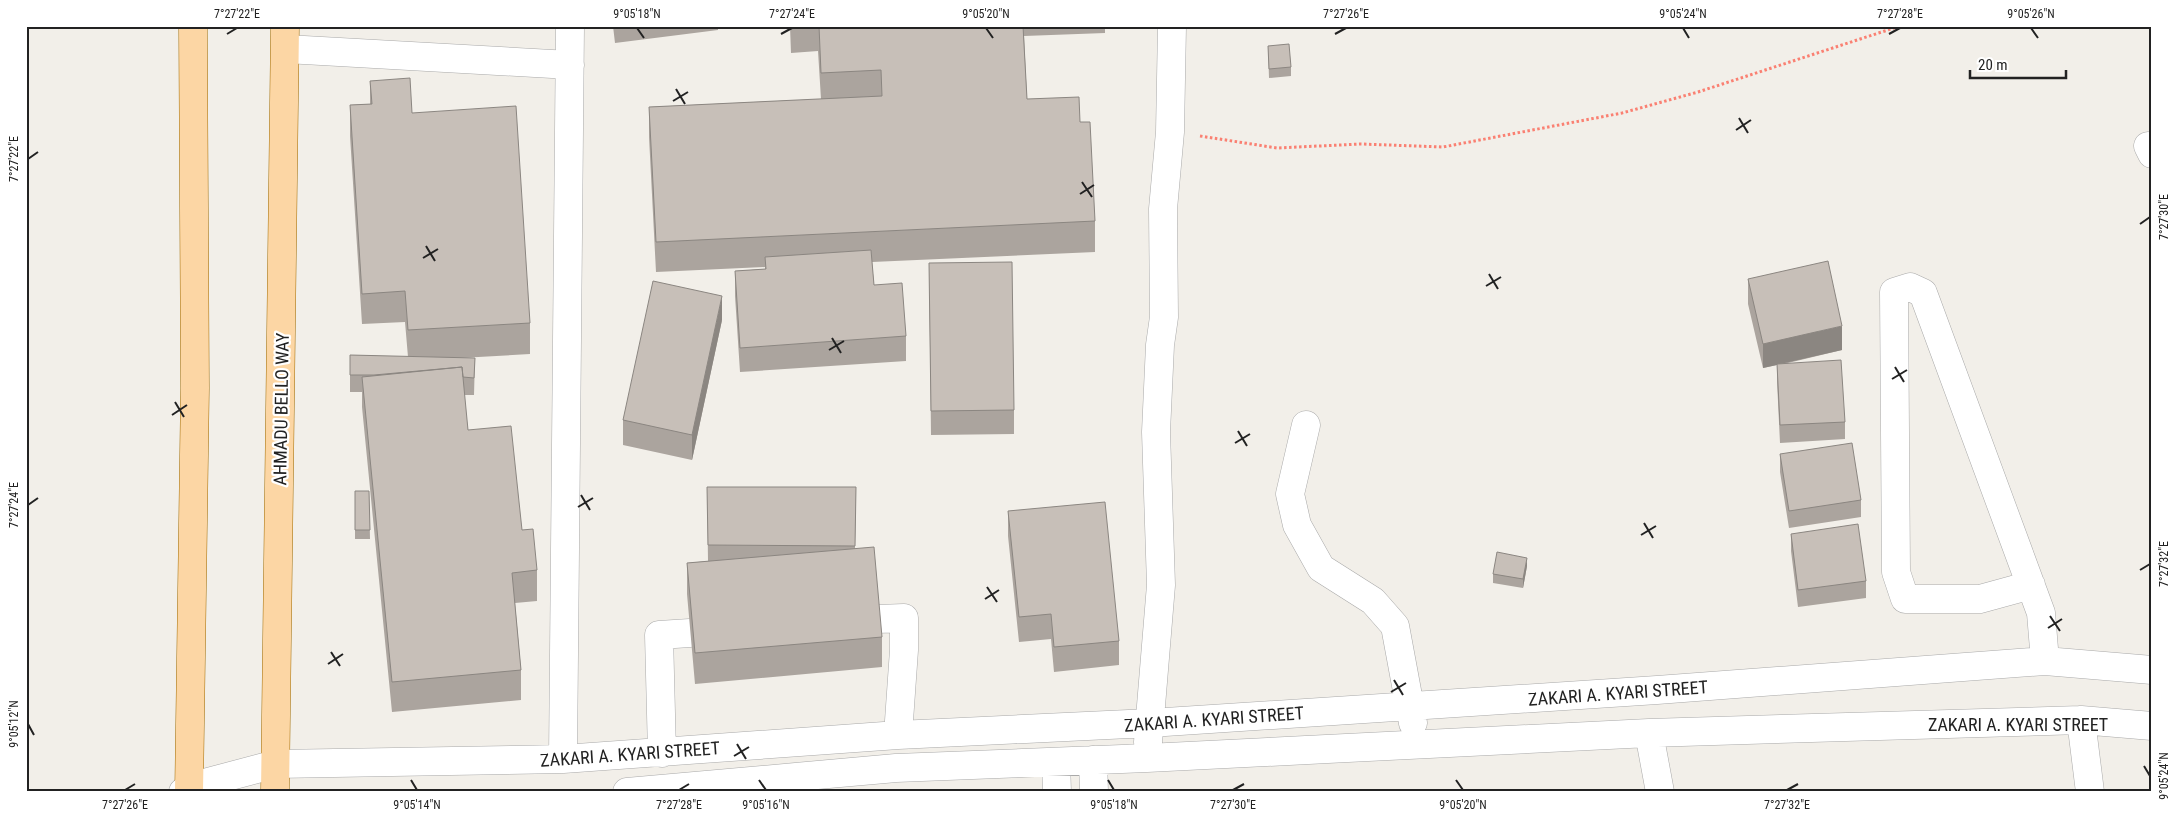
<svg xmlns="http://www.w3.org/2000/svg" width="2178" height="818" font-family="'Roboto Condensed',sans-serif">
	<style>
		.lines { fill: none; stroke-linecap: round; stroke-linejoin: round }
		.minor-casing { stroke: #a9a9a9; stroke-width: 29 }
		.major-casing { stroke: #a06b00; stroke-width: 29 }
		.path { stroke: #fa8072; stroke-width: 3; stroke-dasharray: 2.5 2.5; stroke-linecap: butt }
		.minor { stroke: #fff; stroke-width: 28 }
		.major { stroke: #fcd6a4; stroke-width: 28 }
		.wall { fill: #aba49e }
		.shaded-wall { fill: #8b8681 }
		.building { fill: #c7bfb8; stroke: #8b8681 }
		.ticks { fill: none; stroke: #222; stroke-width: 2 }
		.labels { text-anchor: middle; dominant-baseline: central; stroke-width: 4.5; stroke-linejoin: round; paint-order: stroke }
		.street-label { font-size: 18px; fill: #222; stroke: #fff }
		.neatline { fill: none; stroke: #222; stroke-width: 2 }
		.ticks-label { font-size: 12px; text-anchor: middle; fill: #222 }
	</style>
	<rect width="100%" height="100%" fill="#f2efe9"/>
	<g class="lines">
		<!-- minor casing -->
		<g class="minor-casing">
			<path id="minor" d="M286 49 570 65
				M2148 146 2152 154
				M1306 425 1290 494 1297 525 1321 568 1373 601 1395 626 1413 723
				M2031 585 1980 599H1905L1896 572 1894 292 1910 287 1923 293 2041 613 2045 661
				M878 619 904 618V650L898 735
				M2081 720 2090 792
				M1649 733 1660 792
				M1148 742 1161 585 1156 432 1160 345 1164 317 1163 209 1170 132 1172 26
				M662 753 659 635 690 633
				M563 759 570 26
				M1093 760 1094 792
				M1056 762 1057 792
				M183 792 189 787 276 764 563 759 898 735 1150 723 1657 690 2045 661 2152 670
				M627 792 896 768 1147 758 1649 733 2081 720 2152 726"/>
		</g>
		<!-- major casing -->
		<g class="major-casing">
			<path id="major" d="M189 792 195 388 193 26
				M275 792 285 26"/>
		</g>
		<!-- path -->
		<path class="path" d="M1200 136 1277 148 1361 144 1443 147 1622 113 1698 92 1900 26"/>
		<!-- minor -->
		<use href="#minor" class="minor"/>
		<!-- major -->
		<use href="#major" class="major"/>
	</g>
	<!-- wall -->
	<path class="wall" d="M613 26H718V30L615 43Z
		M790 26H1105V33L1024 36 1027 99 1080 122 1095 221V252L872 262 874 285 906 336V361L740 372 735 296V271L765 269V267L656 272 649 137V107L821 99 818 51 791 53Z
		M1268 46 1291 67V76L1269 78Z
		M370 81 412 113 530 323V354L460 358H475L474 395H464L468 430 522 530 537 570V601L515 603 521 670V700L392 712 362 407V392H350V355L408 357 405 322 362 324 350 136V105L370 104Z
		M929 263 1014 410V434L931 435Z
		M1748 279 1842 350 1788 363 1845 422V439L1780 443 1777 381V365L1763 368 1748 304Z
		M722 320 692 460 623 445V420Z
		M1780 454 1861 500V517L1789 528 1780 472Z
		M707 487H856L855 548 882 637V667L695 684 687 594V563L708 561Z
		M355 491H369L370 539H355Z
		M1008 511 1119 641V665L1054 672 1051 639 1019 642 1008 536Z
		M1791 534 1866 581V598L1798 607 1791 551Z
		M1527 566 1523 588 1493 583V574Z"/>
	<!-- shaded-wall -->
	<path class="shaded-wall" d="M722 296V320L692 460V435Z
		M1842 326V350L1763 368V344Z
		M1527 558V566L1523 588V579Z"/>
	<!-- building -->
	<path class="building" d="M819 26H1023L1027 99 1079 97 1080 122H1090L1095 221 656 242 649 107 882 96 881 70 821 73Z
		M1289 44 1291 67 1269 69 1268 46Z
		M410 78 412 113 516 106 530 323 408 330 405 291 362 294 350 105 372 104 370 81Z
		M871 250 874 285 902 283 906 336 740 348 735 271 766 269 765 257Z
		M1828 261 1842 326 1763 344 1748 279Z
		M1012 262 1014 410 931 411 929 263Z
		M653 281 722 296 692 435 623 420Z
		M350 355 475 358 474 378 463 377 462 367 374 375H350Z
		M1841 360 1845 422 1780 425 1777 364Z
		M462 367 468 430 511 426 522 530 533 529 537 570 512 573 521 670 392 682 362 377Z
		M1852 443 1861 500 1789 511 1780 454Z
		M707 487H856L855 546 708 545Z
		M355 491H369L370 530H355Z
		M1105 502 1119 641 1054 647 1051 614 1019 617 1008 511Z
		M1858 524 1866 581 1798 590 1791 534Z
		M874 547 882 637 695 653 687 563Z
		M1497 552 1527 558 1523 579 1493 574Z"/>
	<!-- ticks -->
	<path class="ticks" d="M637 28 644 38M986 28 993 38M1683 28 1689 38M2031 28 2038 38M227 34 237 28M781 34 792 28M1335 34 1346 28M1889 34 1900 28M676 89 685 104M673 101 688 92M1739 118 1748 133M1736 130 1751 120M28 159 38 152M1082 182 1092 197M1080 194 1094 185M2140 224 2150 217M426 246 435 261M423 258 438 249M1489 274 1498 289M1486 286 1501 277M832 338 841 353M829 350 844 341M1895 367 1904 382M1892 379 1907 370M175 402 184 417M172 415 187 405M1238 431 1247 446M1235 443 1250 434M581 495 590 510M28 505 38 498M578 507 593 498M1644 523 1653 538M1641 535 1656 526M2140 570 2150 564M987 587 997 602M985 599 999 590M2050 616 2060 631M2048 628 2062 619M331 652 340 666M328 664 343 654M1394 680 1403 695M1391 692 1406 683M28 724 34 735M737 744 746 759M734 756 749 747M2144 766 2150 776M411 780 417 790M759 780 766 790M1108 780 1114 790M1456 780 1463 790M125 790 135 784M679 790 689 784M1233 790 1244 784M1787 790 1798 784"/>
	<g class="labels">
		<!-- street labels -->
		<g class="street-label">
			<text transform="translate(281 409) rotate(-89)">AHMADU BELLO WAY</text>
			<text transform="translate(1618 693) rotate(-4)">ZAKARI A. KYARI STREET</text>
			<text transform="translate(1214 719) rotate(-4)">ZAKARI A. KYARI STREET</text>
			<text x="2018" y="724">ZAKARI A. KYARI STREET</text>
			<text transform="translate(630 754) rotate(-4)">ZAKARI A. KYARI STREET</text>
		</g>
	</g>
	<!-- border -->
	<rect width="2178" height="818" fill="none" stroke="#ffffff" stroke-width="55"/>
	<!-- scale -->
	<path d="M1970 70v8h96v-8" fill="none" stroke="#222222" stroke-width="2.5"/>
	<text x="1978" y="70" font-size="15" fill="#222222" stroke="#ffffff" stroke-width="4" paint-order="stroke">20 m</text>
	<rect x="28" y="28" width="2122" height="762" class="neatline"/>
	<g class="ticks-label">
		<text x="237" y="18">7°27'22"E</text>
		<text x="637" y="18">9°05'18"N</text>
		<text x="792" y="18">7°27'24"E</text>
		<text x="986" y="18">9°05'20"N</text>
		<text x="1346" y="18">7°27'26"E</text>
		<text x="1683" y="18">9°05'24"N</text>
		<text x="1900" y="18">7°27'28"E</text>
		<text x="2031" y="18">9°05'26"N</text>
		<text transform="translate(14 159) rotate(-90)" y="4">7°27'22"E</text>
		<text transform="translate(2164 217) rotate(-90)" y="4">7°27'30"E</text>
		<text transform="translate(14 505) rotate(-90)" y="4">7°27'24"E</text>
		<text transform="translate(2164 564) rotate(-90)" y="4">7°27'32"E</text>
		<text transform="translate(14 724) rotate(-90)" y="4">9°05'12"N</text>
		<text transform="translate(2164 776) rotate(-90)" y="4">9°05'24"N</text>
		<text x="125" y="809">7°27'26"E</text>
		<text x="417" y="809">9°05'14"N</text>
		<text x="679" y="809">7°27'28"E</text>
		<text x="766" y="809">9°05'16"N</text>
		<text x="1114" y="809">9°05'18"N</text>
		<text x="1233" y="809">7°27'30"E</text>
		<text x="1463" y="809">9°05'20"N</text>
		<text x="1787" y="809">7°27'32"E</text>
	</g>
</svg>
